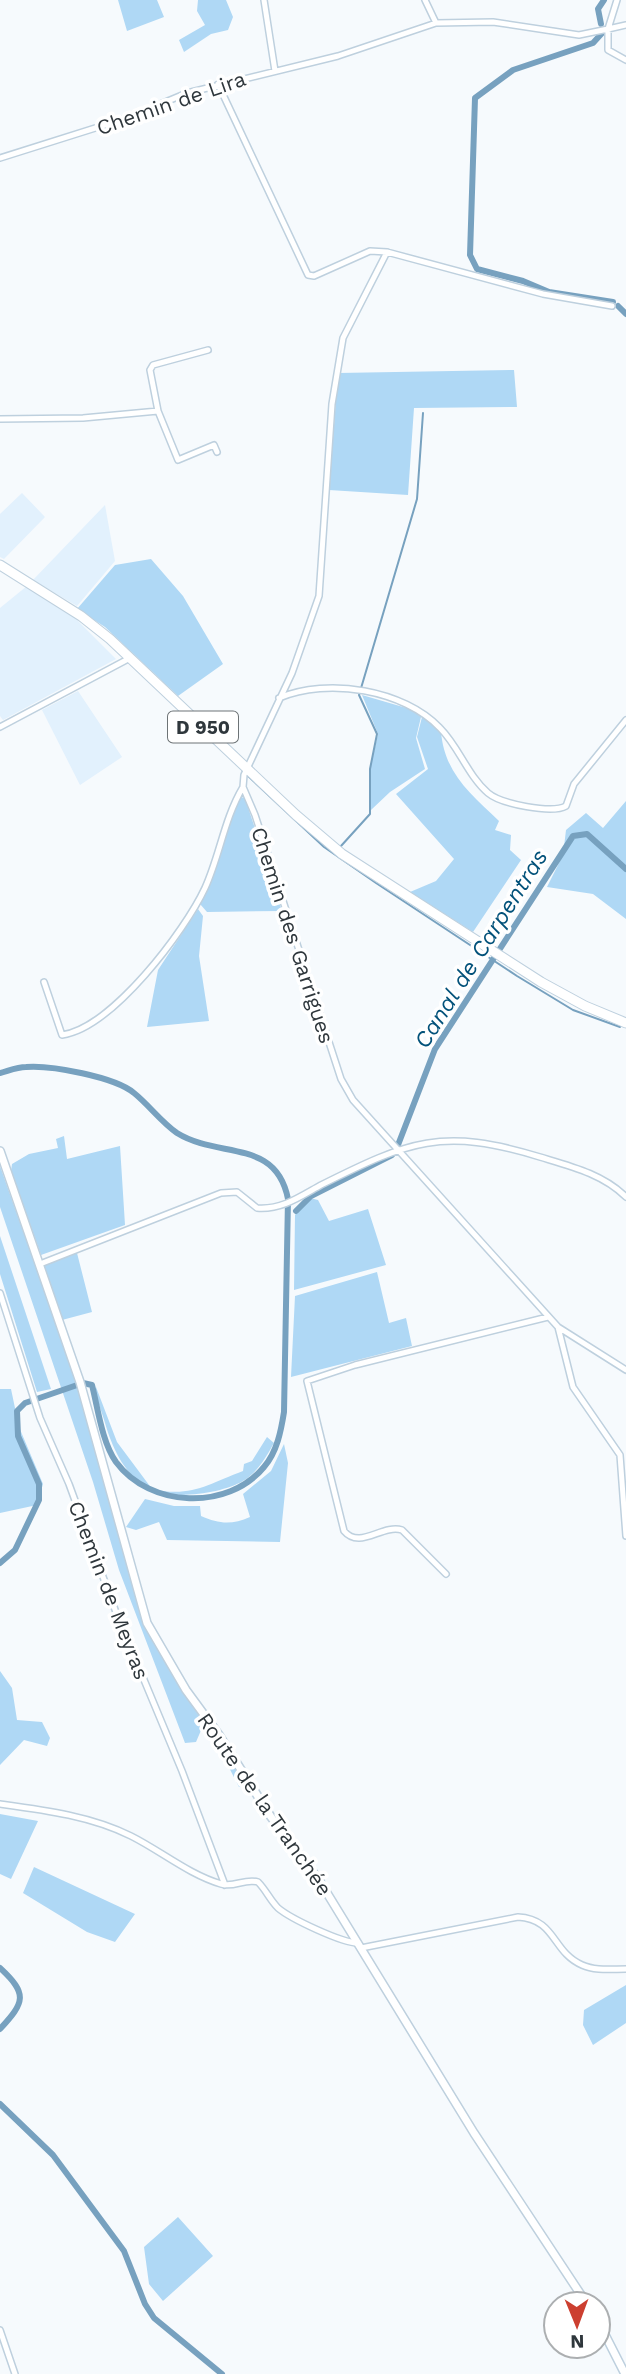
<svg xmlns="http://www.w3.org/2000/svg" width="626" height="2374" font-family="'Work Sans',sans-serif">
	<style>
		.built { fill: #e2f1fd }
		.green { fill: #afd8f5 }
		.lines { fill: none; stroke-linecap: round; stroke-linejoin: round }
		.stream { stroke: #77a1bf; stroke-width: 2 }
		.canal { stroke: #77a1bf; stroke-width: 6 }
		.minor-casing { stroke: #bed0de; stroke-width: 8 }
		.tertiary-casing { stroke: #bed0de; stroke-width: 10 }
		.primary-casing { stroke: #bed0de; stroke-width: 11 }
		.minor { stroke: #fff; stroke-width: 5 }
		.tertiary { stroke: #fff; stroke-width: 7 }
		.primary { stroke: #fff; stroke-width: 9 }
		.labels { text-anchor: middle; dominant-baseline: central; stroke-width: 7; stroke-linejoin: round; paint-order: stroke }
		.shield { fill: #fff; stroke: #6d7376; stroke-width: 2 }
		.shield-label { font-size: 19px; font-weight: bold; fill: #2f373c }
		.street-label { font-size: 21px; fill: #2f373c; stroke: #fff }
		.water-label { font-size: 23px; font-style: italic; fill: #03527a; stroke: #fff }
	</style>
	<rect width="100%" height="100%" fill="#f6fafd"/>
	<!-- built -->
	<path class="built" d="M22 493 45 517 4 559 0 557V514Z
		M105 505 115 561 77 606 33 580Z
		M27 586 76 619 116 659 3 720 0 716V608Z
		M78 691 122 757 80 785 42 710Z"/>
	<!-- green -->
	<path class="green" d="M118 0H157L164 17 127 31Z
		M198 0H226L233 17 228 30 211 34 184 52 179 40 205 25 197 11Z
		M514 370 517 407 414 408 408 495 329 490 338 373Z
		M151 559 183 596 223 664 178 696 105 627 77 609 115 565Z
		M362 695 410 709 421 717 416 738 425 769 390 792 371 810 370 769 378 734Z
		M422 717 441 732C445 774 470 793 499 821L495 830 511 835 510 850 521 860 473 932 410 892 436 881 454 859 396 794 428 769 417 737Z
		M241 797 245 798 282 911 207 912 200 904C219 871 221 830 241 797Z
		M626 801V919L593 894 547 887 563 855 566 830 586 813 603 828Z
		M198 909 203 916 199 956 209 1021 147 1027 158 970Z
		M64 1136 67 1159 120 1146 125 1225 41 1255 11 1171 12 1164 29 1154 58 1148 56 1139Z
		M0 1166 77 1383 145 1623 200 1715 217 1737 247 1786 239 1787 220 1750 202 1728 196 1742 185 1743 119 1570 93 1482 0 1207Z
		M310 1198 318 1200 329 1221 368 1209 386 1265 294 1290 295 1215Z
		M0 1236 51 1389 37 1392 0 1274Z
		M77 1253 92 1312 62 1320 43 1265Z
		M377 1272 389 1323 406 1318 412 1346 291 1377 295 1296Z
		M96 1387 117 1442 152 1489C191 1498 208 1484 243 1471L244 1464 252 1461 267 1437 274 1443C266 1457 258 1472 243 1481 221 1494 166 1502 144 1486 123 1471 112 1447 105 1423 102 1412 95 1397 96 1387Z
		M0 1389H11L19 1427 43 1484 37 1505 0 1513Z
		M284 1444 288 1463 280 1542 167 1540 159 1522 136 1530 126 1527 145 1499 174 1506H200L201 1516C219 1524 232 1525 250 1517L243 1494 271 1471Z
		M0 1671 12 1688 17 1720 42 1722 50 1738 47 1746 24 1740 0 1765Z
		M0 1814 38 1821 11 1879 0 1874Z
		M34 1867 135 1914 115 1942 87 1932 23 1893Z
		M626 1985V2023L593 2045 583 2025 584 2010Z
		M178 2217 213 2256 163 2301 149 2284 144 2247Z"/>
	<g class="lines">
		<!-- stream -->
		<path class="stream" d="M247 775 324 847 376 883 517 976 573 1010 620 1027
			M341 846 370 814V769L377 734 359 695 417 499 423 413"/>
		<!-- canal -->
		<path class="canal" d="M601 24 598 9 604 0
			M603 32 593 43 513 70 475 98 470 255 477 269 523 281 549 292 613 302
			M618 306 626 314
			M0 1073C8 1071 17 1067 26 1067 51 1065 115 1077 134 1093 149 1105 161 1122 177 1133 219 1159 276 1138 288 1199L284 1412C281 1431 277 1452 264 1467 228 1511 150 1508 116 1462 102 1442 98 1409 92 1385L83 1383 25 1403 17 1411 18 1436 39 1484V1500L15 1550 0 1563
			M398 1145 435 1049 573 836 587 834 626 869
			M296 1211 311 1196 392 1155
			M0 1968C28 1994 25 2002 0 2029
			M0 2104 53 2155 124 2251 145 2304 154 2318 222 2374"/>
		<!-- minor casing -->
		<g class="minor-casing">
			<path id="minor" d="M264 0 275 71
				M425 0 436 23
				M626 25 608 29V50L626 60
				M218 84 308 275 314 276 370 251 387 252
				M0 158 127 118 187 93 338 56 436 23 493 22 579 35 608 29 617 0
				M612 306 543 294 387 252 343 338 332 404 319 596 292 673 244 775 243 787 255 815 341 1079 353 1100 558 1327 626 1370
				M158 411 150 370 153 365 208 350
				M0 419 83 418 158 411 178 460 214 445 217 452
				M279 698C328 677 404 690 440 728 459 747 468 776 488 793 501 804 552 814 566 806L574 784 626 720
				M0 727 130 658
				M44 982 62 1035C112 1028 185 931 205 888 220 855 224 819 243 787
				M40 1264 221 1193 237 1192 257 1208C282 1210 301 1196 321 1185 409 1141 442 1127 540 1157 570 1166 603 1174 626 1197
				M0 1293 40 1418 69 1484 117 1615 182 1771 225 1885
				M558 1327 573 1387 620 1455 626 1536
				M446 1574 402 1530C382 1524 360 1550 344 1531L307 1381 355 1365 548 1317
				M0 1804C44 1810 91 1816 131 1836 161 1851 188 1874 221 1884 234 1888 245 1878 258 1882 266 1890 270 1900 278 1908 291 1919 342 1943 358 1943
				M361 1948 518 1917C556 1919 552 1952 582 1965 595 1971 611 1969 626 1969
				M0 2330 15 2374"/>
		</g>
		<!-- tertiary casing -->
		<g class="tertiary-casing">
			<path id="tertiary" d="M0 1151 80 1382 147 1623 186 1690 219 1735 271 1817 319 1880 474 2133 587 2304
				M598 2321 625 2374"/>
		</g>
		<!-- primary casing -->
		<g class="primary-casing">
			<path id="primary" d="M0 565 81 616 110 639 296 815 342 854 541 982 585 1006 626 1023"/>
		</g>
		<!-- minor -->
		<use href="#minor" class="minor"/>
		<!-- tertiary -->
		<use href="#tertiary" class="tertiary"/>
		<!-- primary -->
		<use href="#primary" class="primary"/>
	</g>
	<g class="labels">
		<!-- shield labels -->
		<rect class="shield" x="168" y="711.5" width="70" height="31" rx="5"/>
		<g class="shield-label">
			<text x="203" y="727">D 950</text>
		</g>
		<!-- street labels -->
		<g class="street-label">
			<text transform="translate(171 103) rotate(-19)">Chemin de Lira</text>
			<text transform="translate(293 935) rotate(72)">Chemin des Garrigues</text>
			<text transform="translate(109 1590) rotate(69)">Chemin de Meyras</text>
			<text transform="translate(265 1804) rotate(55)">Route de la Tranchée</text>
		</g>
		<!-- water labels -->
		<g class="water-label">
			<text transform="translate(481 949) rotate(-58)">Canal de Carpentras</text>
		</g>
	</g>
	<!-- north arrow -->
	<g transform="translate(577 2325) rotate(179)"><circle r="33" fill="#ffffff" stroke="#acafb1" stroke-width="2"/>
	<path d="M0-5L12 26L0 18L-12 26Z" fill="#cc3f30"/>
	<text y="-10" font-size="19" font-weight="bold" text-anchor="middle" fill="#2f373c">N</text>
	</g>
</svg>
